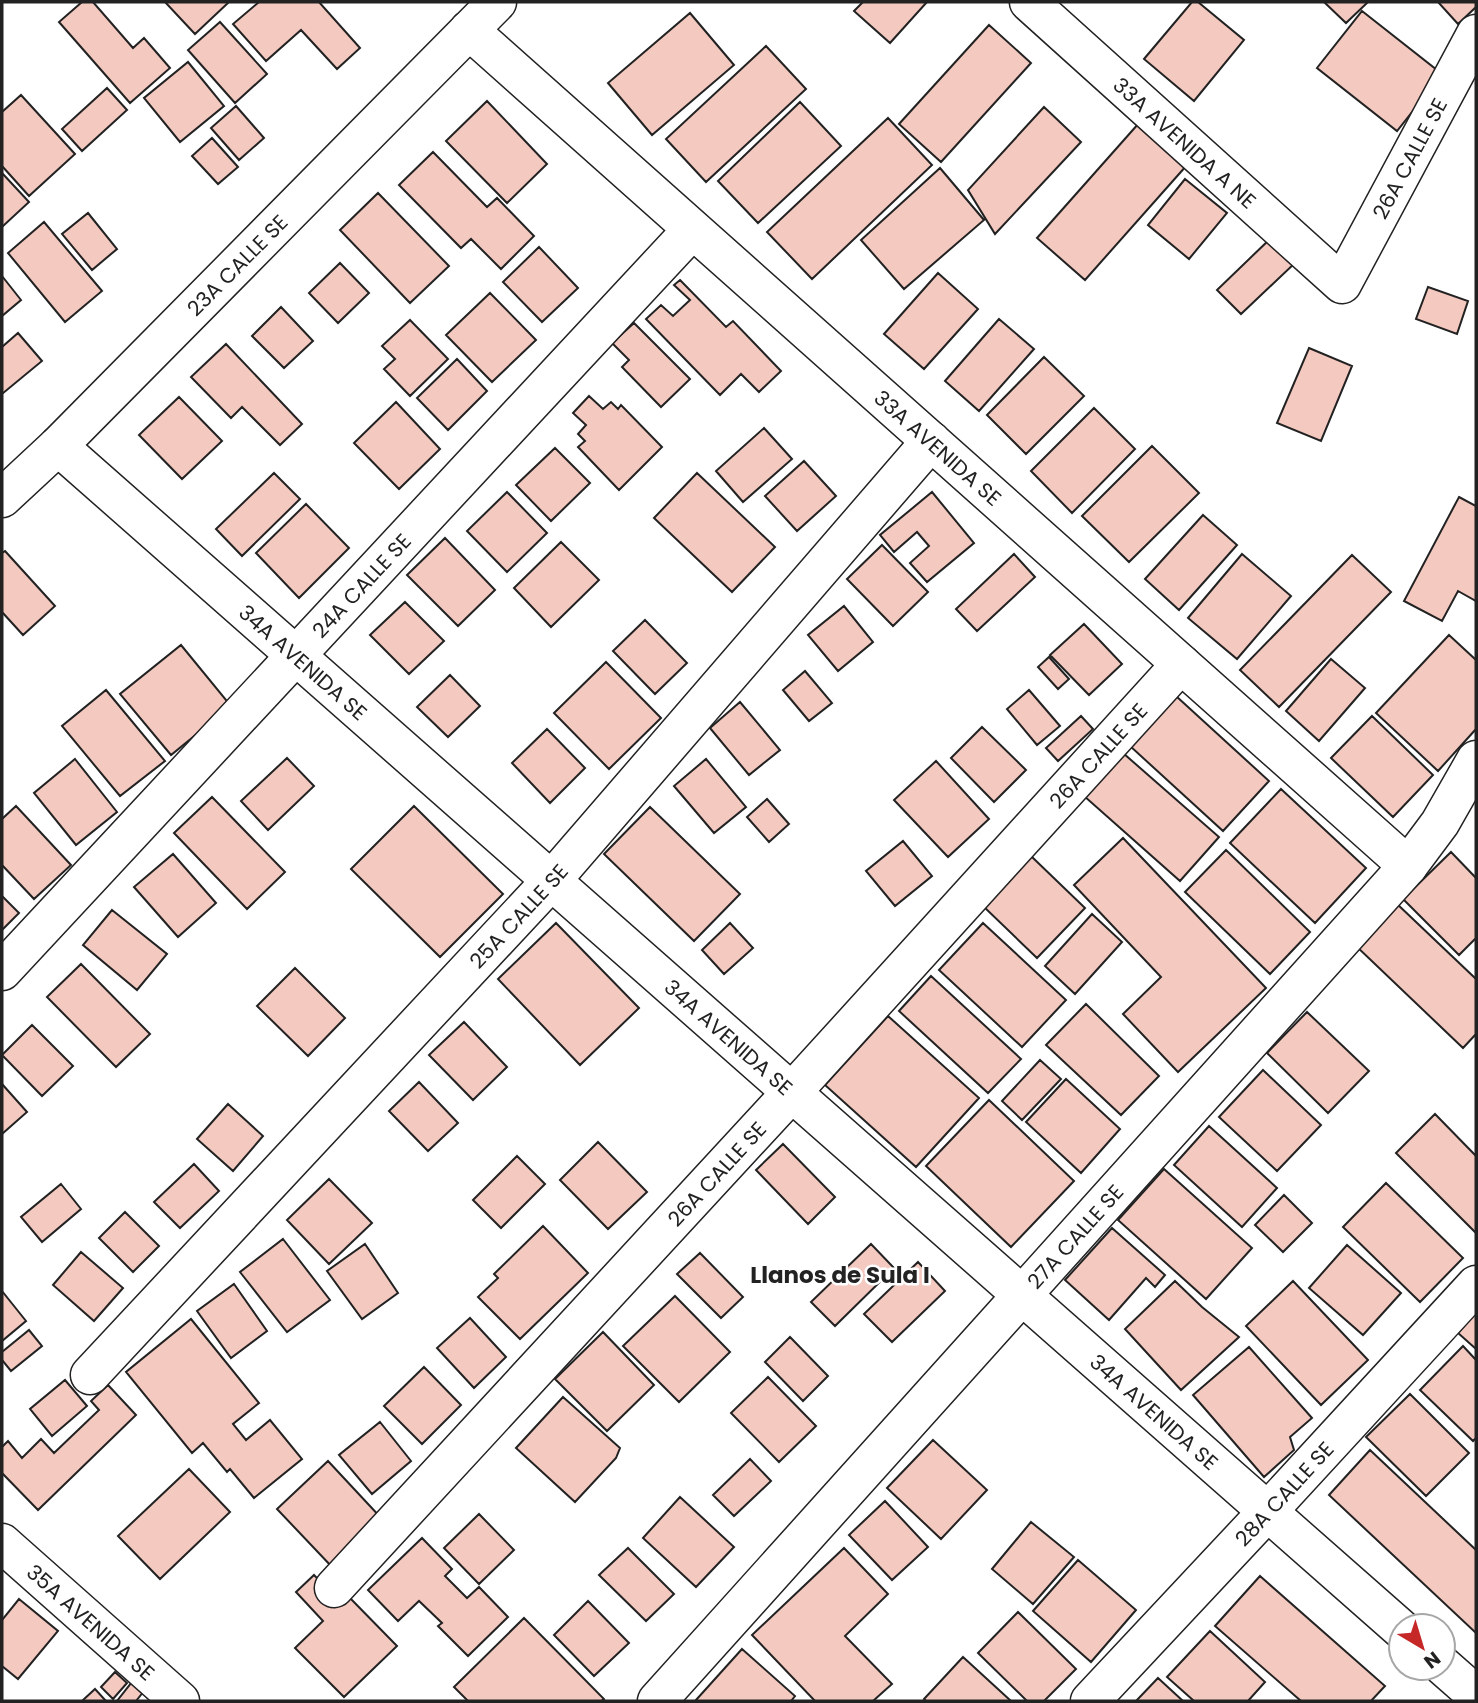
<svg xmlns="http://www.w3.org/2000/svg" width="1478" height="1703" font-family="Poppins,sans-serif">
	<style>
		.building { fill: #f3c9c0; stroke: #222; stroke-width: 2 }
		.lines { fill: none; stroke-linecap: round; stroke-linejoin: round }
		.minor-casing { stroke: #222; stroke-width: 41 }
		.tertiary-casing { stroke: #222; stroke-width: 41 }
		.minor { stroke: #fff; stroke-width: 38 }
		.tertiary { stroke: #fff; stroke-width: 38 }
		.labels { text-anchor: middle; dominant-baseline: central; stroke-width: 5; stroke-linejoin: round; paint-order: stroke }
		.street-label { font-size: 21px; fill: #222; stroke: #fff }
		.neighbourhood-label { font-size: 23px; font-weight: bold; fill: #222; stroke: #fff }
	</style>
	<rect width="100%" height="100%" fill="#fff"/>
	<!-- building -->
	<path class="building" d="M82 2H93L133 48 144 38 170 68 130 103 59 22Z
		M165 2H229L195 34Z
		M259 2H319L360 48 337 69 301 30 266 61 233 24Z
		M863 2H927L890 43 854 11Z
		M1192 2H1198L1244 40 1194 101 1144 59Z
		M1324 2H1368L1346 23Z
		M1438 2H1476V7L1458 24Z
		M1362 11 1442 74 1397 131 1317 68Z
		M690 13 734 65 652 135 608 83Z
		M220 22 267 74 235 103 188 50Z
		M989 25 1031 63 941 162 899 124Z
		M766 46 806 89 706 182 666 139Z
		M188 62 224 106 180 142 144 98Z
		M107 88 127 110 82 151 62 129Z
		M21 95 75 154 29 196 2 166V112Z
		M487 101 547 164 507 203 446 141Z
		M800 102 841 146 758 223 718 181Z
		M236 106 264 138 239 160 211 128Z
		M1044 107 1081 142 995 234 968 190Z
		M888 118 932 165 812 279 767 232Z
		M1139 123 1187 165 1085 280 1037 238Z
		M212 138 238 167 218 184 192 156Z
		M433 152 487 207 497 198 534 236 501 269 471 239 461 248 399 185Z
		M940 168 984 220 904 289 861 240Z
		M2 173 29 202 2 227Z
		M1185 179 1227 213 1189 259 1148 225Z
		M378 193 449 266 410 303 340 230Z
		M88 213 117 249 92 270 62 234Z
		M44 222 102 291 65 322 8 253Z
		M1272 237 1296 262 1241 314 1217 290Z
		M539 247 578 288 542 322 503 282Z
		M340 263 369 293 338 323 309 293Z
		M938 273 978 309 924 369 884 334Z
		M2 276 21 300 2 316Z
		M680 280 726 327 733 321 781 371 759 392 741 374 720 395 646 319 661 305 673 316 690 300 674 285Z
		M1428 287 1468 301 1457 334 1416 319Z
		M490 293 536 340 492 382 446 335Z
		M281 307 313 341 284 368 252 336Z
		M999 319 1034 349 979 411 945 381Z
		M410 320 448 359 410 396 384 369 395 359 382 346Z
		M634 323 690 379 661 407 622 367 629 360 612 343Z
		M18 333 42 361 2 394V347Z
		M226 344 302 424 280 445 242 407 231 418 191 377Z
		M1309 348 1352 366 1321 441 1277 423Z
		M1044 357 1084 396 1026 454 987 415Z
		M457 359 487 391 448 430 417 398Z
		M589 396 603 409 611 402 618 409 621 405 662 447 619 490 578 447 585 441 578 434 586 425 573 413Z
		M179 397 222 441 182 479 139 435Z
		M396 402 440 449 399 489 354 443Z
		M1094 408 1135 449 1072 513 1031 471Z
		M764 428 792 459 743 502 716 471Z
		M1152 446 1199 493 1129 562 1082 516Z
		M555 448 590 483 551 521 516 485Z
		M804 461 836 496 797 531 765 496Z
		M274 473 300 499 242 556 216 529Z
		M697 473 775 547 732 592 654 518Z
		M507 492 547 533 507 572 467 531Z
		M932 492 974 543 927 582 910 563 929 546 917 532 894 552 880 535Z
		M1459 497 1476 506V601L1458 591 1442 621 1404 601Z
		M306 504 349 548 299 598 256 553Z
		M1203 515 1237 545 1179 610 1145 579Z
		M445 538 495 590 458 626 407 575Z
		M561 542 599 580 551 627 514 588Z
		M882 545 928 592 893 626 847 579Z
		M5 551 55 606 23 635 2 612V553Z
		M1014 554 1035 577 977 631 956 609Z
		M1242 554 1291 596 1237 659 1188 618Z
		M1352 555 1391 592 1279 707 1240 670Z
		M405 602 444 641 409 674 370 635Z
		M844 606 873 642 838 671 808 635Z
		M645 620 687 663 655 694 613 651Z
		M1084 624 1122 664 1089 695 1050 655Z
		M1449 635 1476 660V729L1438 771 1376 713Z
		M181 645 231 706 171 755 120 694Z
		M1049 657 1069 679 1058 689 1038 667Z
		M1331 659 1365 688 1319 741 1286 711Z
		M606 662 661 718 609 769 554 713Z
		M805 671 832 703 809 721 783 690Z
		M450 675 480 706 448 737 417 707Z
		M106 690 165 761 120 796 62 726Z
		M1029 690 1060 726 1037 745 1007 709Z
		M1176 696 1269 781 1223 831 1130 746Z
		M740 702 780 750 749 775 710 728Z
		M1081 716 1093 729 1058 761 1046 748Z
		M1372 716 1433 775 1393 817 1331 758Z
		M982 727 1026 770 994 802 951 758Z
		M547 729 585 768 550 803 512 763Z
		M1123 753 1219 837 1180 881 1084 796Z
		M287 758 314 786 268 830 241 801Z
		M75 759 117 812 76 845 34 793Z
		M706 759 746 807 714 833 674 786Z
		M936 761 989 819 948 857 894 800Z
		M1281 789 1366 868 1315 923 1230 843Z
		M212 797 285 872 247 909 174 833Z
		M767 799 789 824 769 842 747 817Z
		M16 806 71 865 34 899 2 865V819Z
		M414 806 503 894 440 957 351 869Z
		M650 807 740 894 694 941 604 854Z
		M1123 838 1266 988 1178 1072 1123 1014 1161 977 1074 885Z
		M903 841 932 876 895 906 866 871Z
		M1226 850 1310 932 1270 974 1185 892Z
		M1451 852 1476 878V938L1459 955 1403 899Z
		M173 854 216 903 178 937 134 887Z
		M1031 856 1085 908 1037 958 983 906Z
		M2 896 19 913 2 930Z
		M1395 902 1476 979V1034L1463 1048 1355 945Z
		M112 910 167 954 137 990 83 945Z
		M1092 914 1122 942 1075 994 1045 966Z
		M556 923 639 1008 580 1065 498 979Z
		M730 923 753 948 724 974 702 950Z
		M983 923 1066 1000 1022 1047 939 970Z
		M81 964 150 1034 116 1067 47 997Z
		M295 968 345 1018 308 1056 257 1006Z
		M931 976 1021 1059 988 1093 899 1011Z
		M1086 1004 1159 1076 1121 1115 1046 1045Z
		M1307 1012 1369 1071 1328 1113 1267 1053Z
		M888 1016 979 1098 916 1167 825 1085Z
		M464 1022 507 1067 473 1100 429 1055Z
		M32 1025 73 1066 42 1096 2 1055Z
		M1040 1060 1061 1079 1022 1120 1002 1101Z
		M1263 1070 1321 1125 1277 1171 1219 1117Z
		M1066 1079 1120 1129 1081 1173 1026 1122Z
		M419 1082 458 1123 428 1151 389 1111Z
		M2 1084 27 1112 2 1134Z
		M989 1100 1074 1181 1011 1247 926 1166Z
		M228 1104 263 1136 233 1171 197 1139Z
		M1435 1114 1476 1156V1231L1475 1232 1396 1153Z
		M1209 1126 1277 1188 1242 1227 1174 1165Z
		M598 1142 647 1192 608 1229 560 1180Z
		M783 1144 835 1197 808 1224 756 1170Z
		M517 1156 545 1184 501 1228 473 1200Z
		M194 1164 219 1191 180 1228 154 1202Z
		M1164 1169 1252 1248 1206 1299 1118 1220Z
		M329 1179 372 1223 329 1264 287 1220Z
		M1386 1183 1463 1258 1420 1302 1343 1227Z
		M61 1184 81 1209 42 1242 21 1217Z
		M1284 1195 1312 1223 1283 1252 1255 1225Z
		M125 1212 159 1246 133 1272 99 1238Z
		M543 1226 588 1273 520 1339 478 1297 498 1278 494 1274Z
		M1112 1228 1165 1275 1155 1287 1146 1278 1109 1320 1065 1280Z
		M283 1239 330 1300 287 1332 240 1272Z
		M365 1244 398 1293 362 1319 327 1271Z
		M871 1244 894 1268 835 1326 811 1302Z
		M1347 1245 1401 1293 1363 1335 1309 1288Z
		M81 1252 123 1288 94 1321 53 1285Z
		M700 1253 743 1297 721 1318 677 1274Z
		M918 1262 945 1291 892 1342 864 1314Z
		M1175 1281 1202 1307 1239 1337 1181 1390 1125 1329Z
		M1293 1281 1368 1360 1321 1405 1246 1326Z
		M234 1284 267 1331 231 1358 197 1311Z
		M2 1291 26 1321 2 1341Z
		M675 1296 730 1352 679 1402 623 1346Z
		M1476 1312V1349L1458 1333Z
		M470 1318 506 1357 474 1388 437 1348Z
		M191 1319 259 1403 233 1424 246 1440 270 1420 302 1459 254 1498 230 1469 227 1472 203 1443 192 1453 126 1372Z
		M29 1330 42 1346 11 1371 2 1360V1352Z
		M603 1332 654 1385 607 1431 555 1379Z
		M790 1337 828 1376 803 1401 765 1362Z
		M1463 1346 1476 1360V1438L1473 1441 1420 1390Z
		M1249 1347 1312 1418 1290 1437 1294 1450 1264 1477 1193 1395Z
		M424 1367 461 1405 422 1444 384 1406Z
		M768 1377 816 1426 779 1462 731 1413Z
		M65 1380 87 1406 52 1436 30 1409Z
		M108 1385 136 1415 38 1510 2 1473V1447L8 1441 22 1458 41 1439 54 1453 99 1410 91 1401Z
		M1410 1394 1469 1453 1426 1496 1366 1437Z
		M563 1397 620 1448 616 1458 575 1502 516 1448Z
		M380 1422 411 1461 372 1494 339 1455Z
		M933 1440 987 1490 941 1539 887 1488Z
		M1370 1450 1476 1550V1633L1329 1495Z
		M750 1459 771 1481 734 1516 713 1495Z
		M328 1461 383 1520 333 1568 277 1509Z
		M189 1469 230 1512 160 1579 118 1536Z
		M680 1497 734 1547 696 1587 643 1538Z
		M885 1501 928 1547 892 1580 849 1535Z
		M479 1514 514 1550 479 1584 444 1548Z
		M1031 1522 1074 1557 1033 1604 992 1569Z
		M422 1538 452 1569 445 1576 467 1598 479 1587 508 1617 468 1656 438 1626 442 1623 419 1601 398 1621 368 1590Z
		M628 1548 674 1594 646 1621 599 1575Z
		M844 1548 888 1594 845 1636 892 1684 873 1701H815L752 1635Z
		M1078 1560 1136 1610 1091 1662 1033 1611Z
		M314 1575 341 1603 348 1596 397 1646 344 1697 295 1648 323 1621 296 1592Z
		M1260 1576 1385 1686 1371 1701H1301L1215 1626Z
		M19 1599 58 1631 18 1679 2 1666V1620Z
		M588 1601 629 1643 594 1676 554 1635Z
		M1018 1612 1076 1669 1044 1701H1027L978 1653Z
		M524 1618 604 1699 601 1701H468L454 1687Z
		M1210 1631 1265 1682 1248 1701H1194L1167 1677Z
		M742 1649 795 1696 791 1701H698L696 1700Z
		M963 1657 1011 1701H926L924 1699Z
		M115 1672 127 1683 113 1699 101 1687Z
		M1158 1678 1183 1701H1136Z
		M132 1682 144 1691 136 1701H117Z
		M95 1689 106 1701H82Z"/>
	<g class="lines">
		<!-- minor casing -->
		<g class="minor-casing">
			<g id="minor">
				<path id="s1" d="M1029 2 1342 284 1476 34"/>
				<path id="s2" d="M469 30 1408 866"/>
				<path id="s3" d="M58 446 1401 1629"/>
				<path id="s4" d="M2 971 692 230"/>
				<path id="s5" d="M90 1375 551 881 931 441"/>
				<path id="s6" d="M2 1543 180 1701"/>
				<path id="s7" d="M334 1588 792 1092 1181 664"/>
				<path d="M1443 1666 1476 1695"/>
				<path id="s8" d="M657 1701 1408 866 1440 823 1476 760"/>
				<path id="s9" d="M1090 1701 1268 1511 1476 1285"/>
			</g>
		</g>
		<!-- tertiary casing -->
		<g class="tertiary-casing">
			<g id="tertiary">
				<path id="s10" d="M2 498 58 446 497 2"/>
			</g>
		</g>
		<!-- minor -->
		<use href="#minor" class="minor"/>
		<!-- tertiary -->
		<use href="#tertiary" class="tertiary"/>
	</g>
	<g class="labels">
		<!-- street labels -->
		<g class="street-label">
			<text stroke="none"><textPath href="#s1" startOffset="210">33A AVENIDA A NE</textPath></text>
			<text stroke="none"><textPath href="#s1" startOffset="564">26A CALLE SE</textPath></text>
			<text stroke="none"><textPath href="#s10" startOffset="331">23A CALLE SE</textPath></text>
			<text stroke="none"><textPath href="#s2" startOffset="628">33A AVENIDA SE</textPath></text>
			<text stroke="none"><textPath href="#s4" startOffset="527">24A CALLE SE</textPath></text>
			<text stroke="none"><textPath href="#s3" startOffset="327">34A AVENIDA SE</textPath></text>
			<text stroke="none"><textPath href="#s7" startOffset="1130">26A CALLE SE</textPath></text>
			<text stroke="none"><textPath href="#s5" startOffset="628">25A CALLE SE</textPath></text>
			<text stroke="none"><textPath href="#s3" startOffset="894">34A AVENIDA SE</textPath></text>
			<text stroke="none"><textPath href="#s7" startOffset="564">26A CALLE SE</textPath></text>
			<text stroke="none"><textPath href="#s8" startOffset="625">27A CALLE SE</textPath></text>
			<text stroke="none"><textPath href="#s3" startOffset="1461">34A AVENIDA SE</textPath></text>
			<text stroke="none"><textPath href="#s9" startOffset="284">28A CALLE SE</textPath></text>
			<text stroke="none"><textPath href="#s6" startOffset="119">35A AVENIDA SE</textPath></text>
		</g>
		<!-- neighbourhood labels -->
		<g class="neighbourhood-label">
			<text x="840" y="1275">Llanos de Sula I</text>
		</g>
	</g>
	<!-- border -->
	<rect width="1478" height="1703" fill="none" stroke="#222222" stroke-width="7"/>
	<!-- north arrow -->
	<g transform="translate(1422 1647) rotate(142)"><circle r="33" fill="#ffffff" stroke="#a7a7a7" stroke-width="2"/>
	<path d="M0-5L12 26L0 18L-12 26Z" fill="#c62828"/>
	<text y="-10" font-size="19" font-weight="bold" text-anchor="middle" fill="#222222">N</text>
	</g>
</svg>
